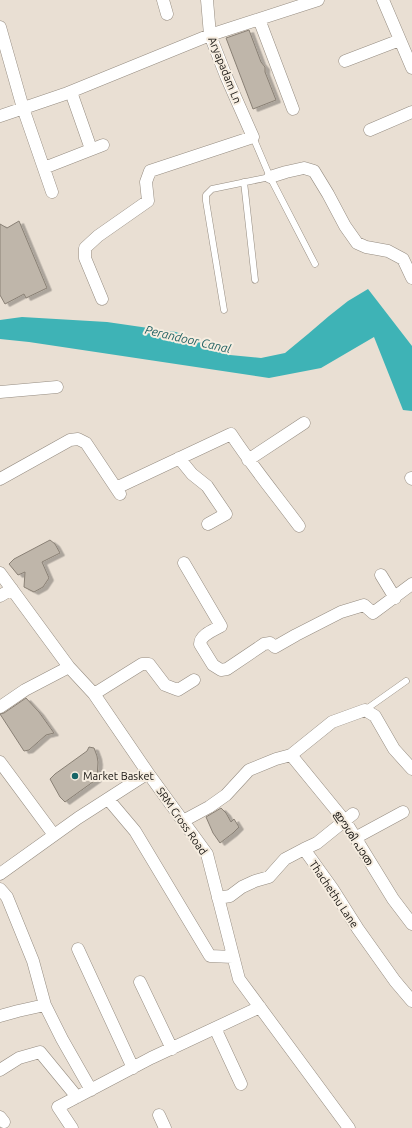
<svg xmlns="http://www.w3.org/2000/svg" width="412" height="1128" font-family="Ubuntu,'Noto Sans Malayalam',sans-serif">
	<style>
		.water { fill: #3eb3b6 }
		.building { fill: #bfb6aa; stroke: #898075; filter: url(#shadow) }
		.lines { fill: none; stroke-linecap: round; stroke-linejoin: round }
		.lane-casing { stroke: #958c81; stroke-width: 7 }
		.street-casing { stroke: #958c81; stroke-width: 13 }
		.lane { stroke: #fff; stroke-width: 6 }
		.street { stroke: #fff; stroke-width: 12 }
		.poi-dot { fill: #156466; stroke: #f6ede0; stroke-width: 1.5 }
		.labels { text-anchor: middle; dominant-baseline: central; stroke-width: 4; stroke-linejoin: round; paint-order: stroke }
		.street-label { font-size: 11px; fill: #181511; stroke: #f6ede0 }
		.poi-label { font-size: 11px; fill: #181511; stroke: #f6ede0; text-anchor: start }
		.water-label { font-size: 12px; font-style: italic; fill: #236263; stroke: #f6ede0 }
	</style>
	<defs>
		<filter id="shadow"><feDropShadow dx="4.5" dy="2.5" stdDeviation="0" flood-color="#0004"/></filter>
	</defs>
	<rect width="100%" height="100%" fill="#e9dfd3"/>
	<!-- water -->
	<path class="water" d="M368 289 412 346V411L403 410 374 337 321 368 269 378 29 342 0 339V320L22 317 107 322 176 332 230 355 261 358 285 353 308 334 329 316 348 301Z"/>
	<!-- building -->
	<path class="building" d="M249 30 261 62 265 67V72L276 100 253 109 226 38Z
		M19 221 47 288 26 298 24 294 5 304 0 295V224L7 228Z
		M50 540 55 544 60 553 42 562 49 578 43 587 34 592 24 587 25 572 18 575 9 564 14 559Z
		M26 698 39 712 54 733 46 735 29 750 24 751 0 714 4 713Z
		M89 747 94 748 97 756 98 762 97 779 65 802 60 797 50 779 55 774 87 751Z
		M221 808 226 813 231 822 234 819 239 827 233 833 220 843 213 833 206 817Z"/>
	<g class="lines">
		<!-- lane casing -->
		<g class="lane-casing">
			<path id="lane" d="M253 137 270 177 315 264
				M244 182 255 280
				M224 310 206 201V195L212 189 270 177
				M365 710 406 681"/>
		</g>
		<!-- street casing -->
		<g class="street-casing">
			<path id="street" d="M163 0 167 14
				M383 0 412 68
				M259 19 293 109
				M0 27 23 108 52 192
				M345 61 400 40
				M71 92 91 149
				M0 116 65 94 210 35 318 0
				M370 130 412 112
				M44 168 103 145
				M270 177 286 172 304 168 314 171 328 194 345 226 357 243 366 247 388 251 403 259 412 278
				M102 299 85 258V248L98 236 148 201 146 182 150 171 253 137 226 76 210 35 207 0
				M0 392 57 387
				M179 458 192 474 207 486 226 514 208 524
				M248 460 304 423
				M411 478 412 479
				M0 479 70 440 78 439 86 443 120 494
				M116 488 231 434C252 466 276 495 299 526
				M184 563 221 626C214 630 200 635 200 644L213 665 221 670 227 669 264 644 270 643 275 647 296 635 341 612 364 605 373 613 412 584
				M0 573 69 667 94 694 148 773 207 854 239 979 349 1128
				M381 575 395 598
				M0 596 12 589
				M94 694 142 664H149L165 685 178 690 194 680
				M0 707 25 690 69 667
				M291 755 345 821 393 899 412 924
				M0 762 54 835
				M108 799 135 831 210 956 233 957
				M183 821 209 807 226 795 249 770 276 759 291 755 332 722 365 710 375 716 394 749 412 769
				M355 838 403 812
				M304 849 317 843 353 814
				M0 874 78 818 148 773
				M0 889 7 897 33 961 45 1005
				M218 898 230 896 242 887 255 881 269 877 285 859 304 849 332 888 358 929 395 981 412 1001
				M78 949 133 1068
				M140 982 172 1049
				M0 1016 18 1011 45 1005 62 1039 91 1090
				M215 1028 241 1084
				M0 1070 19 1058 40 1052 77 1097
				M159 1115 165 1128
				M0 1117 4 1122
				M72 1128 58 1107 151 1058 260 1007"/>
		</g>
		<!-- lane -->
		<use href="#lane" class="lane"/>
		<!-- street -->
		<use href="#street" class="street"/>
	</g>
	<!-- markers -->
	<circle class="poi-dot" cx="75" cy="776" r="4"/>
	<g class="labels">
		<!-- street labels -->
		<g class="street-label">
			<text transform="translate(225 70) rotate(68)">Aryapadam Ln</text>
			<text transform="translate(182 821) rotate(55)">SRM Cross Road</text>
			<text transform="translate(354 838) rotate(57)">ഈശി പാത</text>
			<text transform="translate(334 894) rotate(56)">Thachethu Lane</text>
		</g>
		<!-- poi labels -->
		<g class="poi-label">
			<text x="83" y="776">Market Basket</text>
		</g>
		<!-- water labels -->
		<g class="water-label">
			<text transform="translate(188 339) rotate(13)">Perandoor Canal</text>
		</g>
	</g>
</svg>
